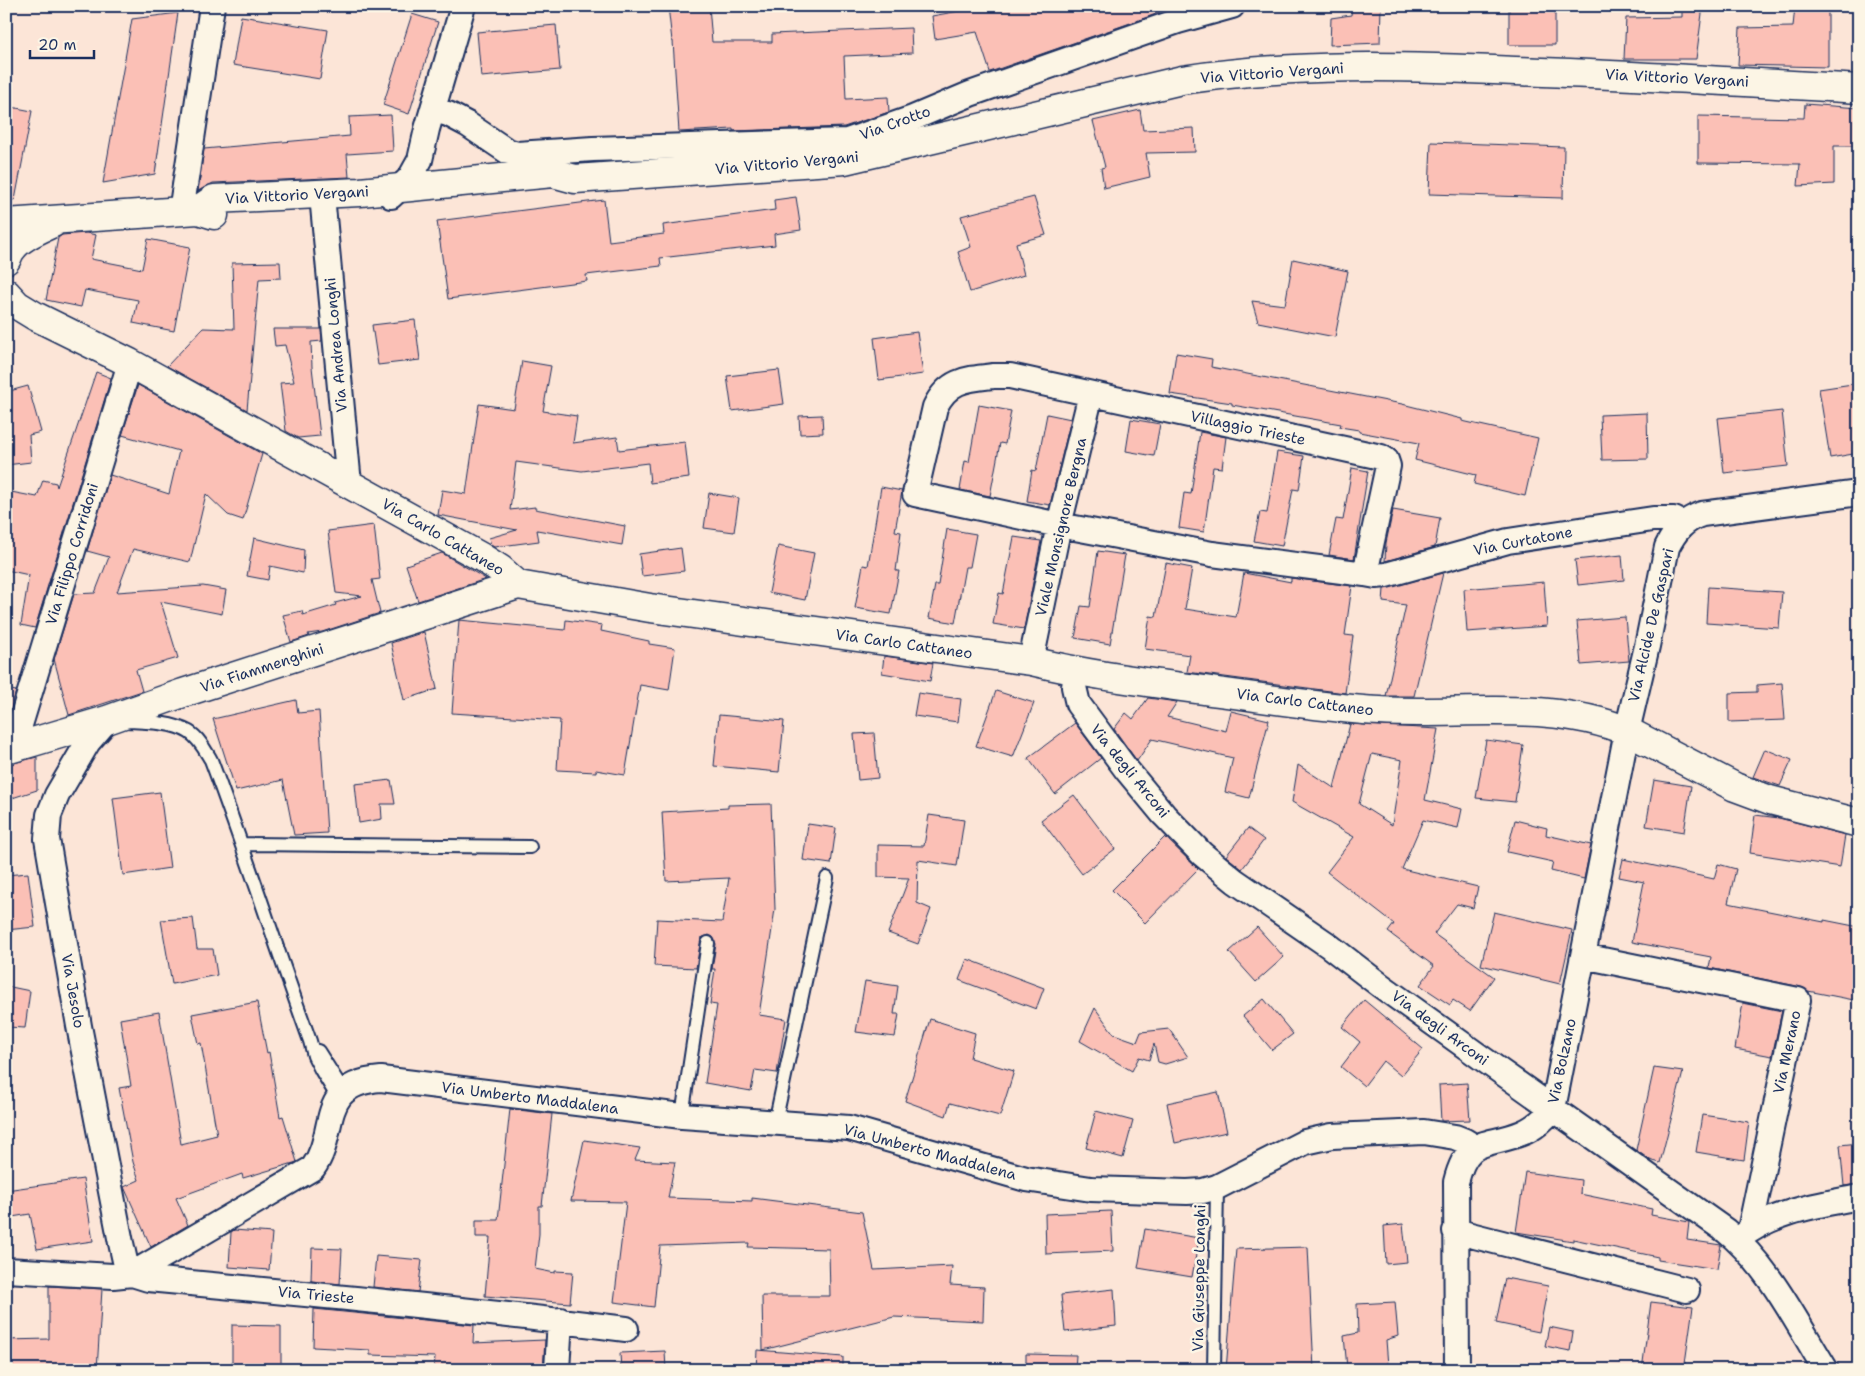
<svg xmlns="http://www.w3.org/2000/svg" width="1865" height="1376" font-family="'Shantell Sans',sans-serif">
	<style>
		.building { fill: #fbc0b6; stroke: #1b2f5e; fill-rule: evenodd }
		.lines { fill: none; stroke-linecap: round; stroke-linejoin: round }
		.service-casing { stroke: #1b2f5e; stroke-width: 16 }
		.minor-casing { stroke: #1b2f5e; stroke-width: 28 }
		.tertiary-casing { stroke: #1b2f5e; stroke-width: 31 }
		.service { stroke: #fcf5e5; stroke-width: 12 }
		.minor { stroke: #fcf5e5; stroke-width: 24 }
		.tertiary { stroke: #fcf5e5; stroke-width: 28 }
		.labels { text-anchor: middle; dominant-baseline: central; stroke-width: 5; stroke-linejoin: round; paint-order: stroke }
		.street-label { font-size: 15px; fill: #1b2f5e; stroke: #fcf5e5 }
	</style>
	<rect width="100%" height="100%" fill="#fce5d7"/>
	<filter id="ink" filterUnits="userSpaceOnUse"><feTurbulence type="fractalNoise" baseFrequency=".02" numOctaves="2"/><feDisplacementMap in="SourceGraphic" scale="10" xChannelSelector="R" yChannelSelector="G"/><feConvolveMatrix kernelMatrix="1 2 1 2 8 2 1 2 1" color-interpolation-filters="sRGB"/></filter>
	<g filter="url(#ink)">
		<!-- building -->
		<path class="building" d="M668 6H709L712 42H772V34L911 28 912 53 844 56 846 99 888 97 889 112 844 127 733 131V129L679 132 673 41H672Z
			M987 6H1157L1159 13 990 72 977 32 935 39 932 16Z
			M1352 6H1381L1380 43 1330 45 1331 18 1351 15Z
			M1682 6H1703L1696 59H1624L1626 18 1682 17Z
			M1795 6H1828V67L1738 65 1740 28 1793 27Z
			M1509 9H1555V45H1509Z
			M178 13 155 174 103 183 132 19Z
			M412 14 438 22 409 114 383 105Z
			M241 16 328 30 320 79 233 65Z
			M556 25 560 70 481 77 477 32Z
			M1805 104 1859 108V146H1834V184L1798 186 1800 164 1698 163V116L1804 118Z
			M6 106 32 111 15 200H6Z
			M1140 110 1143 130 1194 128 1195 152 1146 153 1150 177 1104 188 1101 168 1105 167 1093 121Z
			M391 115 393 151 347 154 349 177 213 183 198 191 204 149 350 136 349 117Z
			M1431 142 1564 147 1563 198 1429 194Z
			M796 197 801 230 774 234 775 245 660 258 661 266 586 275 587 281 448 299 437 221 604 200 609 241 664 234 663 225 775 210 774 200Z
			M1034 197 1046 235 1016 243 1024 275 970 292 958 252 971 247 961 216Z
			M86 233 96 235 91 259 142 269 148 239 190 247 174 331 133 323 138 300 85 290 81 307 46 300 58 238 62 235Z
			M1293 259 1348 271 1335 337 1258 322 1252 301 1285 305Z
			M280 262 281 278 259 279 247 410 167 366 203 328 234 329 232 263Z
			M415 320 420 360 378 365 372 325Z
			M273 329H321L322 341 311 342 312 367 320 436 298 438 286 431 280 383 294 382 285 345 275 346Z
			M917 332 923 374 879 380 874 338Z
			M1176 353 1212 359 1211 367 1402 404 1462 419V421L1538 438 1525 496 1474 484 1476 475 1415 460 1419 443 1359 432V430L1340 427 1341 424 1232 405V403L1170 394Z
			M522 361 551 366 543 411 577 416 573 443 617 437 619 450 685 442 689 478 650 483 648 463 582 471 516 462 510 510 535 507V509L625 526 622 545 537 530 539 541 494 547 491 545 489 538 517 530 438 515 442 490 466 494 479 404 514 409Z
			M779 370 784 404 732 411 727 376Z
			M96 372 111 378 35 628 21 625 29 575 6 570V491L37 497 43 480 56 483 57 487Z
			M1859 383V453L1830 458 1819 389Z
			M138 385 262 454 243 520 228 515 206 494 190 562 133 549 117 592 203 586 226 590 222 614 161 602 178 658 136 670 142 691 69 715 54 659 74 594 95 593 109 557 87 551 110 475 169 494 179 451 122 435Z
			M28 386 41 432 29 435 31 462 6 465V392Z
			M979 405 1011 411 1005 444 1000 443 990 496 960 490 965 461 969 462Z
			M1782 411 1788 466 1724 473 1718 418Z
			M1647 413 1648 459 1602 460 1600 415Z
			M1047 414 1071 419 1050 505 1027 501 1032 470 1036 471Z
			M822 415 823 433 800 434 799 416Z
			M1131 419 1160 424 1154 456 1126 451Z
			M1200 432 1226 437 1222 468 1213 467 1204 532 1179 528 1184 493 1191 494Z
			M1277 452 1304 456 1299 490 1293 489 1282 546 1254 541 1260 512 1267 513Z
			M1352 468 1368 471 1354 559 1329 555 1336 519 1343 520Z
			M881 487 902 491 895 531 901 532 896 571H899L891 614 855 608 863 565 868 566Z
			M709 493 739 498 734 532 704 528Z
			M1393 510 1440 518 1435 547 1385 561 1386 543Z
			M374 525 380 579 372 580 380 613 322 632 308 634 309 636 291 642 283 615 302 611 303 615 336 605 335 603 362 596 336 593 328 531Z
			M947 529 976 534 970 567H965L955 623 929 618 935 585H938Z
			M1014 537 1041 541 1024 629 993 624 999 593 1003 594Z
			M254 538 304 550 303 573 270 566 268 580 247 576Z
			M778 546 814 553 805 600 769 593Z
			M681 548 684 571 642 576 639 554Z
			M1098 551 1125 555 1110 644 1075 638 1081 606 1090 607Z
			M442 553 486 579 418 601 406 565Z
			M1622 555 1624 580 1578 585 1575 560Z
			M1166 563 1192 568 1185 609 1236 617 1244 573 1291 582V578L1352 586 1345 635 1353 636 1345 693 1187 672 1190 655 1145 649 1150 616 1156 617Z
			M1443 573 1414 696H1386L1406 605 1383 602 1384 589Z
			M1544 582 1547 626 1467 632 1464 589Z
			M1708 587 1782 592 1779 628 1706 623Z
			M1625 617 1629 661 1581 665 1577 621Z
			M459 620 565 630 566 620 602 625 601 631 649 641V644L675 648 669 690 640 685 625 775 596 770V772L557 770 560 720 452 713Z
			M424 632 437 689 404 700 391 643Z
			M884 656 933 663 930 681 882 673Z
			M1782 683 1785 720 1729 722V693L1757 692V685Z
			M6 689 16 691 6 725Z
			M996 691 1034 703 1013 757 976 746Z
			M918 693 961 699 958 722 914 716Z
			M1148 698 1177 702 1167 717 1226 731 1231 711 1269 720 1249 798 1225 792 1233 758 1152 739 1137 761 1114 729 1126 713 1133 719Z
			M296 700 298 713 319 711 327 833 294 835 283 780 236 791 213 719Z
			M719 715 784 721 779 772 714 766Z
			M1075 723 1101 758 1055 794 1028 758Z
			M1350 724 1438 729 1425 800 1462 809 1458 828 1423 820 1402 869 1478 887 1473 908 1457 904 1434 934 1494 977 1470 1011 1453 1000 1450 1005 1420 985 1434 966 1388 932 1394 924 1327 872 1354 837 1292 802 1298 765 1334 788ZM1372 754 1402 760 1392 825 1359 804Z
			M874 733 878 778 858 780 854 734Z
			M1486 740 1523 745 1515 802 1476 798Z
			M1765 749 1792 760 1780 786 1753 777Z
			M37 757V790L6 800V765Z
			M391 780 395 804H381L382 819 359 823 355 784Z
			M1654 780 1691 786 1684 832 1646 826Z
			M160 792 170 868 123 875 113 798Z
			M1074 795 1115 849 1082 874 1041 820Z
			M771 804 775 909 759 1015 786 1019 777 1073 755 1070 751 1091 705 1083 717 1005 710 1004 715 969H712L716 944 713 937 709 935 701 938 696 968 654 966 657 919 722 922 729 878 666 881 662 812 728 808V805Z
			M929 815 964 820 957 866 918 860 917 903 931 909 918 944 888 933 909 878 878 877V845L924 846Z
			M1755 815 1779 818 1845 835 1840 867 1750 853Z
			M1515 820 1547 828 1546 835 1591 845 1584 879 1551 871 1553 862 1507 852Z
			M808 824 836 828 831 864 803 860Z
			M1248 828 1264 840 1242 869 1226 856Z
			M1165 837 1198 869 1145 923 1112 890Z
			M1623 859 1714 879 1718 864 1736 869 1728 903 1824 922V920L1859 927V1001L1808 991 1801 987 1709 968 1711 957 1632 942 1644 882 1619 877Z
			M28 873 35 927 6 930V875Z
			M1494 912 1572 930 1560 984 1481 965Z
			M193 918 197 949H213L217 975 172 984 161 920Z
			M1257 927 1284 957 1256 982 1229 952Z
			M967 959 1044 988 1036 1009 959 980Z
			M865 981 898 986 894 1014H899L895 1037 856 1032Z
			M6 986 30 991 25 1028 6 1027Z
			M1264 999 1293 1034 1272 1050 1243 1016Z
			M1364 1000 1423 1049 1401 1076 1383 1061 1364 1086 1341 1067 1360 1042 1342 1027Z
			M257 1002 267 1053 269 1052 280 1117 283 1116 297 1162 243 1178 242 1174 176 1198 188 1225 151 1247 124 1187 139 1180 133 1162 119 1088 131 1086 120 1019 159 1012 181 1144 217 1135 201 1043 198 1044 192 1014Z
			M1743 1003 1782 1011 1772 1056 1735 1049Z
			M1095 1008 1114 1034 1137 1042 1141 1032 1169 1029 1188 1057 1165 1064 1158 1062 1154 1044 1149 1060 1139 1057 1132 1071 1080 1041Z
			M930 1019 975 1033 970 1058 1014 1071 1000 1116 950 1103 946 1116 905 1101Z
			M1654 1068 1683 1072 1660 1163 1650 1160 1636 1150Z
			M1467 1083 1470 1120 1441 1121 1439 1085Z
			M1218 1092 1227 1132 1175 1143 1167 1103Z
			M510 1109 552 1114 542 1206H539V1234L535 1269 555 1273V1271L573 1272 570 1303 485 1296 490 1237H476V1220H498Z
			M1096 1111 1133 1121 1123 1158 1086 1148Z
			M1702 1115 1749 1122 1744 1160 1696 1152Z
			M584 1140 640 1148 635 1160 675 1162 668 1198 752 1201V1198L862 1212 874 1270 952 1266 950 1285 984 1287 983 1321 894 1317 763 1350 762 1296H830L829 1249 748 1247 749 1243 660 1246 654 1307 614 1302 626 1202 571 1201Z
			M1859 1143V1184L1844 1186 1840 1145Z
			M1525 1172 1581 1180 1580 1194 1652 1209 1651 1215 1689 1222 1687 1240 1721 1245 1717 1269 1658 1260V1257L1573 1239V1241L1516 1232Z
			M83 1179 93 1241 37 1249 30 1214 6 1218V1190Z
			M1111 1211 1113 1251 1046 1254 1045 1214Z
			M1403 1224 1407 1262 1386 1264 1384 1226Z
			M1145 1229 1199 1238 1192 1277 1138 1268Z
			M234 1230 272 1233 269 1270 229 1267 231 1232Z
			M1308 1247 1314 1370H1226L1236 1249Z
			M312 1248 342 1249 340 1284 311 1281Z
			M376 1256 422 1260 418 1292 373 1287Z
			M1505 1278 1548 1286 1539 1332 1496 1323Z
			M49 1286 102 1289 97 1370H6V1340L49 1339Z
			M1114 1289 1116 1326 1065 1332 1061 1295Z
			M1395 1302 1398 1336 1386 1340 1388 1366 1347 1368 1344 1336 1358 1333 1357 1304Z
			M1651 1302 1693 1307 1684 1370H1642Z
			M314 1309 474 1325 473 1343 545 1340 543 1370H434L435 1357 370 1355V1350L313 1347Z
			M232 1325 281 1326V1370H232Z
			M1549 1327 1573 1332 1570 1351 1545 1346Z
			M757 1350 843 1357V1370H756Z
			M665 1351 666 1370H621L620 1353Z
			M1026 1354 1076 1355 1075 1370H1026Z"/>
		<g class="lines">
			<!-- service casing -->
			<g class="service-casing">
				<path id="service" d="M127 721C146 722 172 722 189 732 199 738 205 750 211 760 246 853 276 947 310 1041L314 1056 321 1070 338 1098
					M242 844 530 847
					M318 1051 344 1092
					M682 1116 708 943
					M775 1123 827 878
					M1214 1370 1217 1187"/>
			</g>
			<!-- minor casing -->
			<g class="minor-casing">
				<path id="minor" d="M433 110 448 114 467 124 507 151 517 154 593 149 847 141 913 118 970 94 1178 21 1232 6
					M391 196 410 178 420 160 427 129 463 6
					M323 206 349 484
					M181 212 212 6
					M993 376H1010L1381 457 1386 460 1388 466 1365 574 1212 554 1059 525 915 494 935 407C948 380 966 379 993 376Z
					M1365 574 1376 576 1386 575 1508 541 1653 519H1674L1683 524
					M1031 661 1059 525 1091 394
					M1076 672 1074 687 1078 704 1126 769 1164 815 1202 854 1235 881 1328 945 1380 985 1483 1059 1726 1231C1770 1267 1796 1322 1826 1370
					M107 720 88 742 57 795 49 815 47 839 79 1026 121 1243 125 1261 132 1274 313 1168C339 1132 315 1084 381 1079L682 1116 849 1128 1026 1179 1091 1189 1187 1192 1203 1191 1217 1187 1305 1142 1332 1136 1424 1132 1455 1137 1465 1141 1475 1147
					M24 745 20 738V725L130 363
					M1583 956 1798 1000 1750 1230
					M1455 1231 1687 1290
					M1741 1237C1774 1211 1819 1205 1859 1197
					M6 1270 113 1276 132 1274 148 1279C308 1294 467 1309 626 1329
					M557 1370 560 1320
					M1457 1370 1456 1182C1468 1135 1485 1148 1522 1133 1535 1128 1544 1119 1553 1109L1627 731 1647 646 1667 547C1675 531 1684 520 1702 514L1859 493"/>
			</g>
			<!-- tertiary casing -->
			<g class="tertiary-casing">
				<path id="tertiary" d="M198 210 214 199 360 192 553 173 575 179 845 160 1182 80C1292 63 1404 66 1515 71 1629 75 1744 82 1859 89
					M6 223 198 210 214 215
					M6 260C8 257 9 252 12 249 20 237 40 229 53 223
					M6 293 17 305 35 316 130 363 481 557 500 569 518 585 650 608 1031 661C1093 676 1155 683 1218 692 1272 699 1325 708 1380 711 1462 716 1549 699 1627 731L1735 787 1770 800 1859 823
					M6 750 107 720 183 693 518 585"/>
			</g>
			<!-- service -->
			<use href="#service" class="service"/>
			<!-- minor -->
			<use href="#minor" class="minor"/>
			<!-- tertiary -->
			<use href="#tertiary" class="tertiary"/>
		</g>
	</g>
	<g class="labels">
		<!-- street labels -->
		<g class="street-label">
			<text transform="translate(1272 73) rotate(-4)">Via Vittorio Vergani</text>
			<text transform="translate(1677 78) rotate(3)">Via Vittorio Vergani</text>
			<text transform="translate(895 123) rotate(-20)">Via Crotto</text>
			<text transform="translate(787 163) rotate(-5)">Via Vittorio Vergani</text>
			<text transform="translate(297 195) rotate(-3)">Via Vittorio Vergani</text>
			<text transform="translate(336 345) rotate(-95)">Via Andrea Longhi</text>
			<text transform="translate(1248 428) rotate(12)">Villaggio Trieste</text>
			<text transform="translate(1061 527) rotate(-77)">Viale Monsignore Bergna</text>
			<text transform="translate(443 537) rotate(30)">Via Carlo Cattaneo</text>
			<text transform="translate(1523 541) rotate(-11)">Via Curtatone</text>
			<text transform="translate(72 554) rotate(-73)">Via Filippo Corridoni</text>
			<text transform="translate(1651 625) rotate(-77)">Via Alcide De Gaspari</text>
			<text transform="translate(904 644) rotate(8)">Via Carlo Cattaneo</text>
			<text transform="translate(262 668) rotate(-18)">Via Fiammenghini</text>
			<text transform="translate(1305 702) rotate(7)">Via Carlo Cattaneo</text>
			<text transform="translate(1130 771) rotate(51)">Via degli Arconi</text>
			<text transform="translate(73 991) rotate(80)">Via Jesolo</text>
			<text transform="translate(1440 1028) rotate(36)">Via degli Arconi</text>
			<text transform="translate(1787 1052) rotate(-78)">Via Merano</text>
			<text transform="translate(1562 1061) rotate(-78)">Via Bolzano</text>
			<text transform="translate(530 1098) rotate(7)">Via Umberto Maddalena</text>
			<text transform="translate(930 1152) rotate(15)">Via Umberto Maddalena</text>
			<text transform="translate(1199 1278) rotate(-89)">Via Giuseppe Longhi</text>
			<text transform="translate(316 1295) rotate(5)">Via Trieste</text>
		</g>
	</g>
	<!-- margin -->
	<rect width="1865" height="1376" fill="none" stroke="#fcf5e5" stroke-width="25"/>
	<rect x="12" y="12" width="1840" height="1351" fill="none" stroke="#1b2f5e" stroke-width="2" filter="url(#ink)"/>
	<!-- scale -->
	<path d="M30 50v8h64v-8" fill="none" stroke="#1b2f5e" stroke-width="2.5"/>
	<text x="38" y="50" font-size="15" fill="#1b2f5e" stroke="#fcf5e5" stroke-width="4" paint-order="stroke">20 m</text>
</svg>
